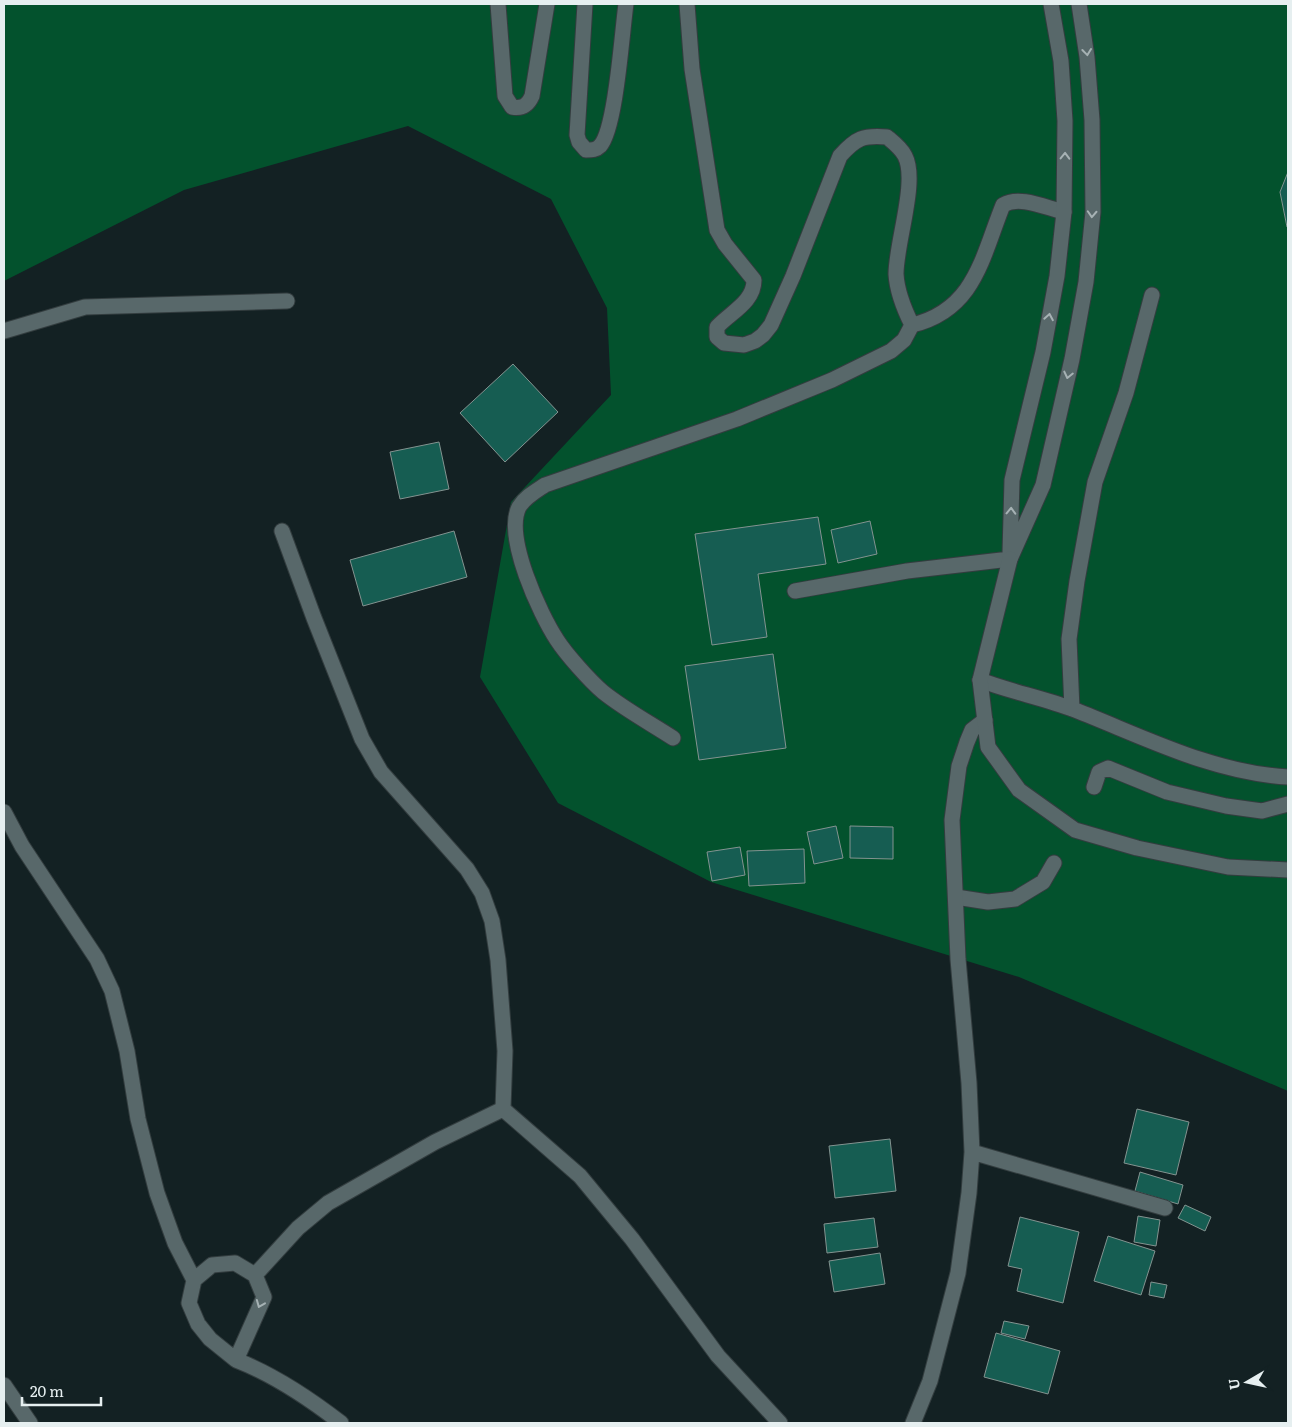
<svg xmlns="http://www.w3.org/2000/svg" width="1292" height="1427" font-family="Literata,serif">
	<style>
		.green { fill: #03522d }
		.building { fill: #165d52; stroke: #839390 }
		.lines { fill: none; stroke-linecap: round; stroke-linejoin: round }
		.lane-casing { stroke: #333d3f; stroke-width: 17 }
		.street-casing { stroke: #333d3f; stroke-width: 17 }
		.secondary-casing { stroke: #333d3f; stroke-width: 17 }
		.lane { stroke: #58686a; stroke-width: 15 }
		.street { stroke: #58686a; stroke-width: 15 }
		.secondary { stroke: #58686a; stroke-width: 15 }
		.oneway { stroke: #a6b2b4 }
	</style>
	<rect width="100%" height="100%" fill="#132123"/>
	<!-- green -->
	<path class="green" d="M4 4H1288V1091L1019 977 711 882 558 803 480 677 511 502 611 395 607 308 551 199 408 126 184 190 4 281Z"/>
	<!-- building -->
	<path class="building" d="M1288 172V227H1287L1280 192Z
		M513 364 558 412 505 462 460 413Z
		M439 442 449 489 400 499 390 452Z
		M818 517 826 564 758 574 767 637 712 645 695 534Z
		M870 521 877 554 838 563 831 530Z
		M454 531 467 577 363 606 350 560Z
		M773 654 786 748 699 760 685 666Z
		M836 826 843 858 814 864 807 832Z
		M850 826 893 827V859L850 858Z
		M740 847 745 875 712 881 707 852Z
		M804 849 805 883 749 886 747 851Z
		M1137 1109 1189 1122 1176 1175 1124 1163Z
		M890 1139 896 1191 835 1198 829 1146Z
		M1140 1172 1183 1185 1178 1204 1135 1191Z
		M1185 1205 1211 1217 1205 1231 1178 1218Z
		M1138 1216 1160 1220 1156 1246 1134 1242Z
		M1020 1217 1079 1232 1063 1303 1017 1291 1022 1269 1008 1266Z
		M874 1218 878 1247 827 1253 824 1224Z
		M1108 1236 1155 1251 1141 1295 1094 1281Z
		M880 1253 885 1284 834 1292 829 1261Z
		M1151 1282 1167 1285 1164 1298 1149 1295Z
		M1004 1321 1029 1326 1025 1339 1001 1333Z
		M996 1333 1060 1351 1048 1394 984 1377Z"/>
	<g class="lines">
		<!-- lane casing -->
		<g class="lane-casing">
			<path id="lane" d="M498 4 505 96 512 107C523 109 528 105 532 96L547 4
				M585 4 577 135 579 142 586 150C592 150 596 150 600 146 616 129 622 31 626 4
				M687 4 692 69 717 230 725 244 754 280C754 302 731 312 717 327V337L724 343 744 345 755 341 763 335 771 325 793 276 840 156C856 138 863 135 887 137 893 142 901 148 905 156 918 181 896 243 896 274 897 292 904 309 912 325 975 310 982 257 1003 205 1020 195 1046 208 1064 212
				M980 680C1011 692 1044 698 1075 710 1144 737 1213 773 1288 777
				M1072 709 1069 639 1077 581 1095 482 1126 393 1152 295
				M673 738C650 723 624 709 603 692 590 681 566 654 557 640 540 614 504 537 519 507 525 497 536 491 545 485L737 419 832 380 891 351 904 340 912 325
				M1094 787 1099 772 1108 768 1167 792 1226 806 1262 811 1288 804
				M956 897 988 902 1015 899 1043 882 1054 863"/>
		</g>
		<!-- street casing -->
		<g class="street-casing">
			<path id="street" d="M4 331 85 307 287 301
				M282 531 314 618 362 739 381 772 467 869 482 893 492 921 498 960 505 1051 503 1109 580 1176 632 1239 718 1356 780 1423
				M1010 553 1012 480 1043 352 1057 276 1064 212 1065 121 1061 61 1051 4
				M1010 559 1043 485 1072 359 1086 282 1093 212 1092 120 1087 57 1079 4
				M795 591 907 571 1010 559
				M4 812 22 846 97 959 112 991 127 1051 138 1119 157 1193 175 1243 194 1280 189 1303 198 1324 210 1339 236 1360 264 1297 255 1275 235 1263 212 1265 194 1280
				M972 1152 1165 1208
				M255 1275 298 1228 328 1203 435 1142 503 1109
				M236 1360C272 1374 310 1399 341 1423
				M4 1385 30 1423
				M913 1423 930 1381 958 1273 969 1193 972 1152 969 1083 958 959 952 820 959 766 967 742 972 730 985 720"/>
		</g>
		<!-- secondary casing -->
		<g class="secondary-casing">
			<path id="secondary" d="M1010 559 980 680 988 747 1019 790 1075 830 1137 848 1228 867 1288 870"/>
		</g>
		<!-- lane -->
		<use href="#lane" class="lane"/>
		<!-- street -->
		<use href="#street" class="street"/>
		<!-- secondary -->
		<use href="#secondary" class="secondary"/>
	</g>
	<!-- one-way arrows -->
	<defs><path id="oneway-chevron" d="M-2-3.5L2.5 0L-2 3.5" fill="none" stroke-width="1.6" stroke-linecap="round" stroke-linejoin="round" transform="scale(1.25)"/></defs>
	<g class="oneway">
		<use href="#oneway-chevron" transform="translate(1087 52) rotate(83)"/>
		<use href="#oneway-chevron" transform="translate(1065 156) rotate(-89)"/>
		<use href="#oneway-chevron" transform="translate(1092 214) rotate(93)"/>
		<use href="#oneway-chevron" transform="translate(1049 317) rotate(-80)"/>
		<use href="#oneway-chevron" transform="translate(1068 375) rotate(103)"/>
		<use href="#oneway-chevron" transform="translate(1011 511) rotate(-88)"/>
		<use href="#oneway-chevron" transform="translate(260 1304) rotate(112)"/>
	</g>
	<!-- border -->
	<rect width="1292" height="1427" fill="none" stroke="#e6eff0" stroke-width="10"/>
	<!-- north arrow -->
	<g transform="translate(1247 1382) rotate(261)" stroke="#132123" stroke-width="4" paint-order="stroke">
	<path d="M0-4L9 19L0 12L-9 19Z" fill="#e6eff0"/>
	<text y="-8" font-size="14" font-weight="bold" text-anchor="middle" fill="#e6eff0">U</text>
	</g>
	<!-- scale -->
	<path d="M22 1397v8h79v-8" fill="none" stroke="#e6eff0" stroke-width="2.5"/>
	<text x="30" y="1397" font-size="15" fill="#e6eff0" stroke="#132123" stroke-width="4" paint-order="stroke">20 m</text>
</svg>
